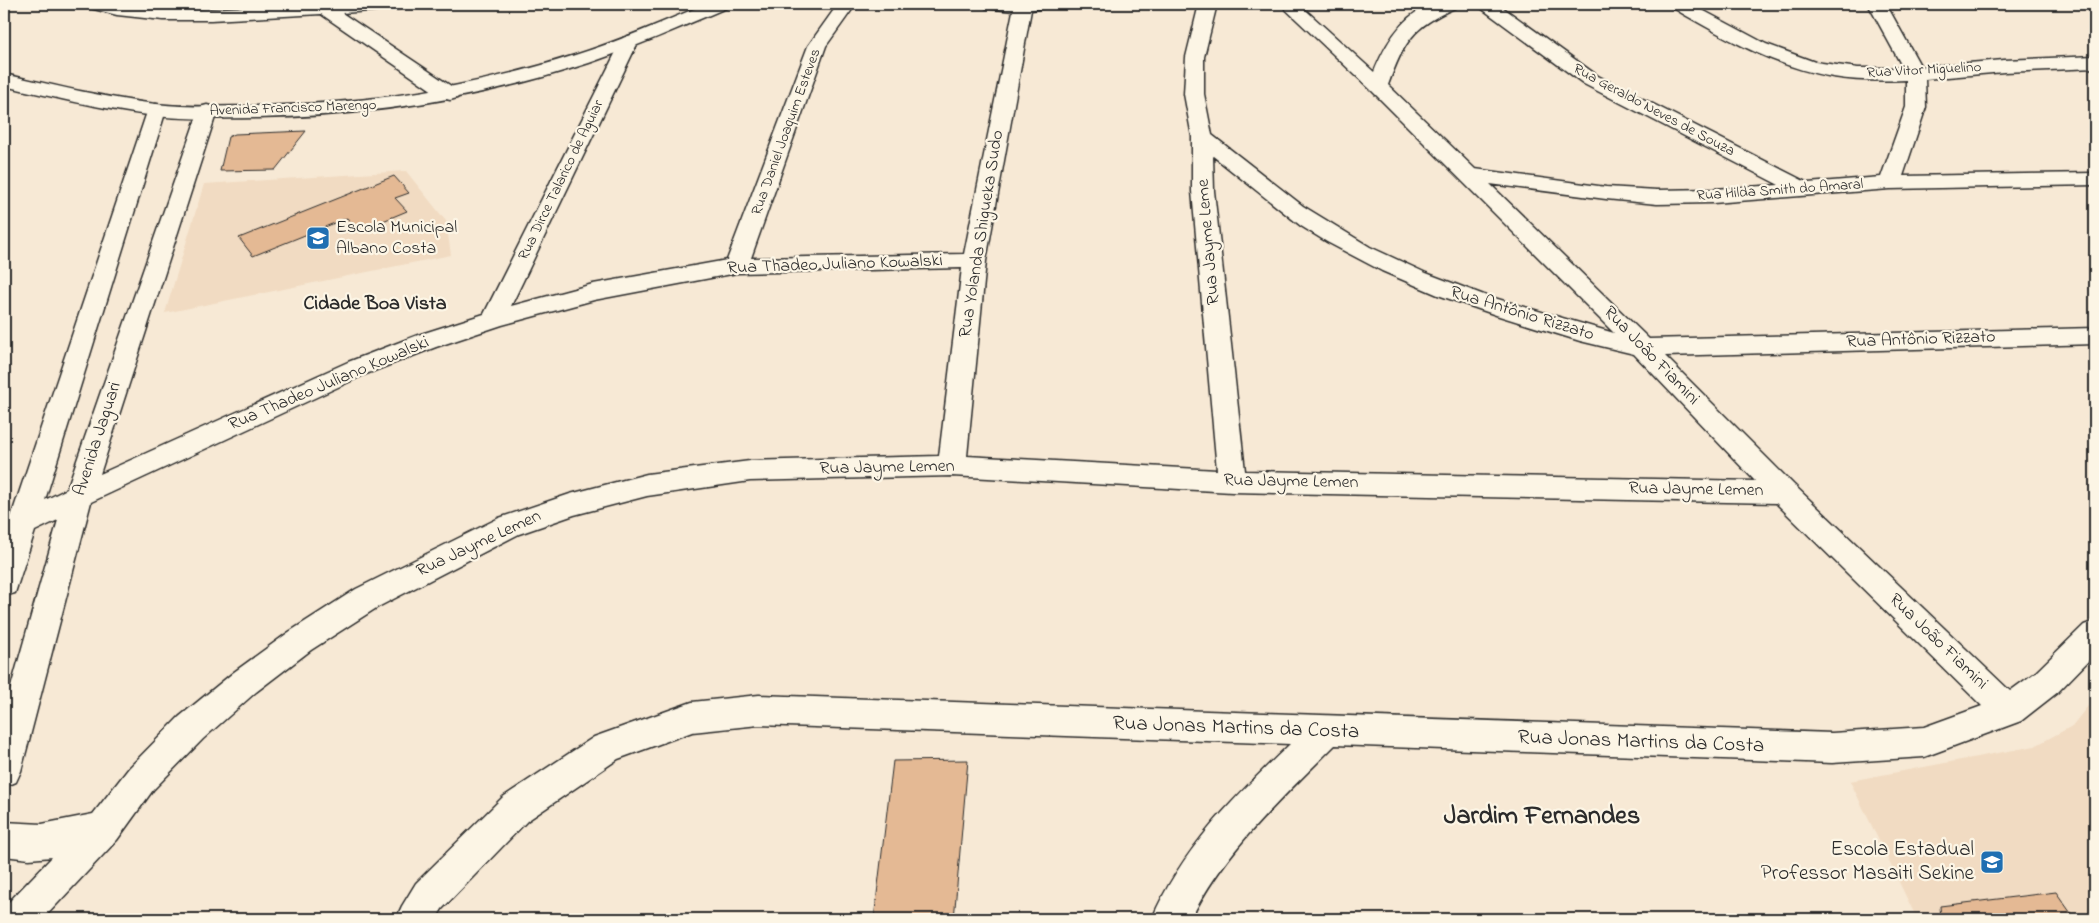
<svg xmlns="http://www.w3.org/2000/svg" width="2099" height="923" font-family="'Indie Flower',sans-serif">
	<style>
		.built { fill: #f1dbc2 }
		.building { fill: #e4b994; stroke: #2b2b2b }
		.lines { fill: none; stroke-linecap: round; stroke-linejoin: round }
		.street-casing { stroke: #2b2b2b; stroke-width: 3 }
		.secondary-casing { stroke: #2b2b2b; stroke-width: 3 }
		.street { fill: #fcf5e5; fill-rule: evenodd }
		.secondary { fill: #fcf5e5; fill-rule: evenodd }
		.labels { text-anchor: middle; dominant-baseline: central; stroke-width: 4.5; stroke-linejoin: round; paint-order: stroke }
		.far-street-label { font-size: 15px; fill: #2b2b2b; stroke: #fcf5e5 }
		.poi-label { font-size: 18px; fill: #2b2b2b; stroke: #fcf5e5; text-anchor: start }
		.street-label { font-size: 18px; fill: #2b2b2b; stroke: #fcf5e5 }
		.quarter-label { font-size: 20px; font-weight: bold; fill: #2b2b2b; stroke: #fcf5e5 }
		.near-street-label { font-size: 21px; fill: #2b2b2b; stroke: #fcf5e5 }
		.near-poi-label { font-size: 21px; fill: #2b2b2b; stroke: #fcf5e5; text-anchor: end }
		.near-district-label { font-size: 26px; font-weight: bold; fill: #2b2b2b; stroke: #fcf5e5 }
	</style>
	<rect width="100%" height="100%" fill="#f7e9d5"/>
	<filter id="ink" filterUnits="userSpaceOnUse"><feTurbulence type="fractalNoise" baseFrequency=".02" numOctaves="2"/><feDisplacementMap in="SourceGraphic" scale="10" xChannelSelector="R" yChannelSelector="G"/><feConvolveMatrix kernelMatrix="1 2 1 2 8 2 1 2 1" color-interpolation-filters="sRGB"/></filter>
	<g filter="url(#ink)">
		<!-- built -->
		<path class="built" d="M406 171 446 221 451 255 165 313 204 184Z
			M2095 697V795L2091 802 2095 805V919H1917L1850 781 2035 746 2072 726Z"/>
		<!-- building -->
		<path class="building" d="M306 131 275 170 220 171 228 137 235 134Z
			M394 176 409 193 395 198 407 211 359 231 347 218 253 256 239 238Z
			M968 760 954 919H874L893 761Z
			M2056 892 2075 919H1941L1940 906Z"/>
		<g class="lines">
			<!-- street casing -->
			<g class="street-casing">
				<path id="street" d="M87 4H115L140 8 187 10 309 4H407L404 8 398 9 342 13 457 90 460 94 457 98 450 100 443 98 321 14 211 20H163L117 15 90 8Z
					M838 4H856L826 46 751 258 964 254 1013 11 986 8 983 4H1046L1043 8 1031 10 986 261 967 456 1217 470 1192 191V137L1184 94 1186 57 1199 4H1217L1204 57V94L1212 135 1303 206 1370 247 1426 273 1484 295 1614 333 1371 90 1280 4H1299L1374 72C1385 45 1403 12 1434 4 1441 2 1450 4 1458 4L1455 8C1412 27 1404 42 1388 85L1475 169 1606 187 1657 190 1713 189 1779 185 1584 84 1481 8 1478 4H1498L1598 76 1808 183 1881 177 1906 107V80C1882 81 1857 81 1833 77 1774 67 1724 37 1673 8L1670 4H1691L1766 44 1815 62 1858 68H1903L1868 4H1886L1921 67 2004 60 2095 56V68L2004 72 1925 79 1926 107 1903 176 2095 173V185L1890 189 1713 203 1657 204 1606 199 1490 184 1649 339 2095 328V344L1665 356 1793 484 2010 691 2036 672 2084 625 2095 621V654L2058 692 2021 721 1924 757 1832 763 1335 745C1282 798 1224 851 1191 919H1152C1182 848 1236 796 1290 744L759 725 692 732 618 759 527 821 442 909 436 919H396L402 906 416 883 503 797 594 737 692 702 759 695 1832 733 1924 727 1982 706 1776 503 1232 492 952 476 750 481 647 496 574 515 519 534 378 607 311 650 256 692 203 739 153 790 117 840 43 919H4L5 906 52 857 29 859 4 856V822L42 824 93 814 129 768 179 717 234 672 289 632 356 589 499 518 570 494 647 474 750 461 939 456 962 268 737 273 594 300 502 325 436 347 366 374 91 502 21 771 16 782 4 787V712L58 520 35 531 15 593 4 596V520L11 517 149 106 156 104 163 106 166 110 45 500 67 489 200 107 207 105 214 107 217 111 100 474 348 362 418 335 484 314 623 38 629 36 635 38 638 42 511 306 593 284 727 260 808 46ZM1213 156 1301 226 1327 242 1382 271 1438 295 1496 315 1580 341 1634 354 1755 481 1245 471 1214 191Z"/>
			</g>
			<!-- secondary casing -->
			<g class="secondary-casing">
				<path id="secondary" d="M706 4H729L726 8C681 27 636 47 589 63 482 98 371 116 258 118 224 118 190 120 156 116 105 110 54 97 4 86V74C54 85 105 98 156 104 190 108 225 106 259 106 366 104 473 88 575 55 620 41 663 22 706 4Z"/>
			</g>
			<!-- street -->
			<use href="#street" class="street"/>
			<!-- secondary -->
			<use href="#secondary" class="secondary"/>
		</g>
	</g>
	<!-- icons -->
	<defs>
		<g id="school-square" transform="scale(1.25)"><rect x="-9" y="-9" width="18" height="18" rx="4" fill="#1f6fb2" stroke="#fcf5e5"/><path d="M0-5L7-2L0 1L-7-2ZM-4 1L0 2.5L4 1V4Q0 6-4 4Z" fill="#fff"/></g>
	</defs>
	<g fill-rule="evenodd">
		<use href="#school-square" x="318" y="238"/>
		<use href="#school-square" x="1992" y="862"/>
	</g>
	<g class="labels">
		<!-- far-street labels -->
		<g class="far-street-label">
			<text transform="translate(1924 70) rotate(-3)">Rua Vitor Miguelino</text>
			<text transform="translate(293 108) rotate(-2)">Avenida Francisco Marengo</text>
			<text transform="translate(1654 110) rotate(28)">Rua Geraldo Neves de Souza</text>
			<text transform="translate(786 132) rotate(-70)">Rua Daniel Joaquim Esteves</text>
			<text transform="translate(561 180) rotate(-64)">Rua Dirce Talarico de Aguiar</text>
			<text transform="translate(1780 190) rotate(-4)">Rua Hilda Smith do Amaral</text>
		</g>
		<!-- poi labels -->
		<g class="poi-label">
			<text x="336" y="228">Escola Municipal<tspan x="336" dy="21">Albano Costa</tspan></text>
		</g>
		<!-- street labels -->
		<g class="street-label">
			<text transform="translate(982 234) rotate(-81)">Rua Yolanda Shigueka Sudo</text>
			<text transform="translate(1209 242) rotate(-95)">Rua Jayme Leme</text>
			<text transform="translate(835 265) rotate(-2)">Rua Thadeo Juliano Kowalski</text>
			<text transform="translate(1522 314) rotate(17)">Rua Antônio Rizzato</text>
			<text transform="translate(1921 340) rotate(-2)">Rua Antônio Rizzato</text>
			<text transform="translate(1651 356) rotate(46)">Rua João Fiamini</text>
			<text transform="translate(329 384) rotate(-23)">Rua Thadeo Juliano Kowalski</text>
			<text transform="translate(98 439) rotate(-72)">Avenida Jaguari</text>
			<text transform="translate(887 468) rotate(-1)">Rua Jayme Lemen</text>
			<text transform="translate(1291 482) rotate(1)">Rua Jayme Lemen</text>
			<text transform="translate(1696 490) rotate(1)">Rua Jayme Lemen</text>
			<text transform="translate(479 544) rotate(-25)">Rua Jayme Lemen</text>
			<text transform="translate(1938 642) rotate(44)">Rua João Fiamini</text>
		</g>
		<!-- quarter labels -->
		<g class="quarter-label">
			<text x="375" y="304">Cidade Boa Vista</text>
		</g>
		<!-- near-street labels -->
		<g class="near-street-label">
			<text transform="translate(1236 728) rotate(2)">Rua Jonas Martins da Costa</text>
			<text transform="translate(1641 742) rotate(2)">Rua Jonas Martins da Costa</text>
		</g>
		<!-- near-poi labels -->
		<g class="near-poi-label">
			<text x="1974" y="850">Escola Estadual<tspan x="1974" dy="24">Professor Masaiti Sekine</tspan></text>
		</g>
		<!-- near-district labels -->
		<g class="near-district-label">
			<text x="1542" y="817">Jardim Fernandes</text>
		</g>
	</g>
	<!-- margin -->
	<rect width="2099" height="923" fill="none" stroke="#fcf5e5" stroke-width="20"/>
	<rect x="10" y="10" width="2079" height="903" fill="none" stroke="#2b2b2b" stroke-width="2" filter="url(#ink)"/>
</svg>
